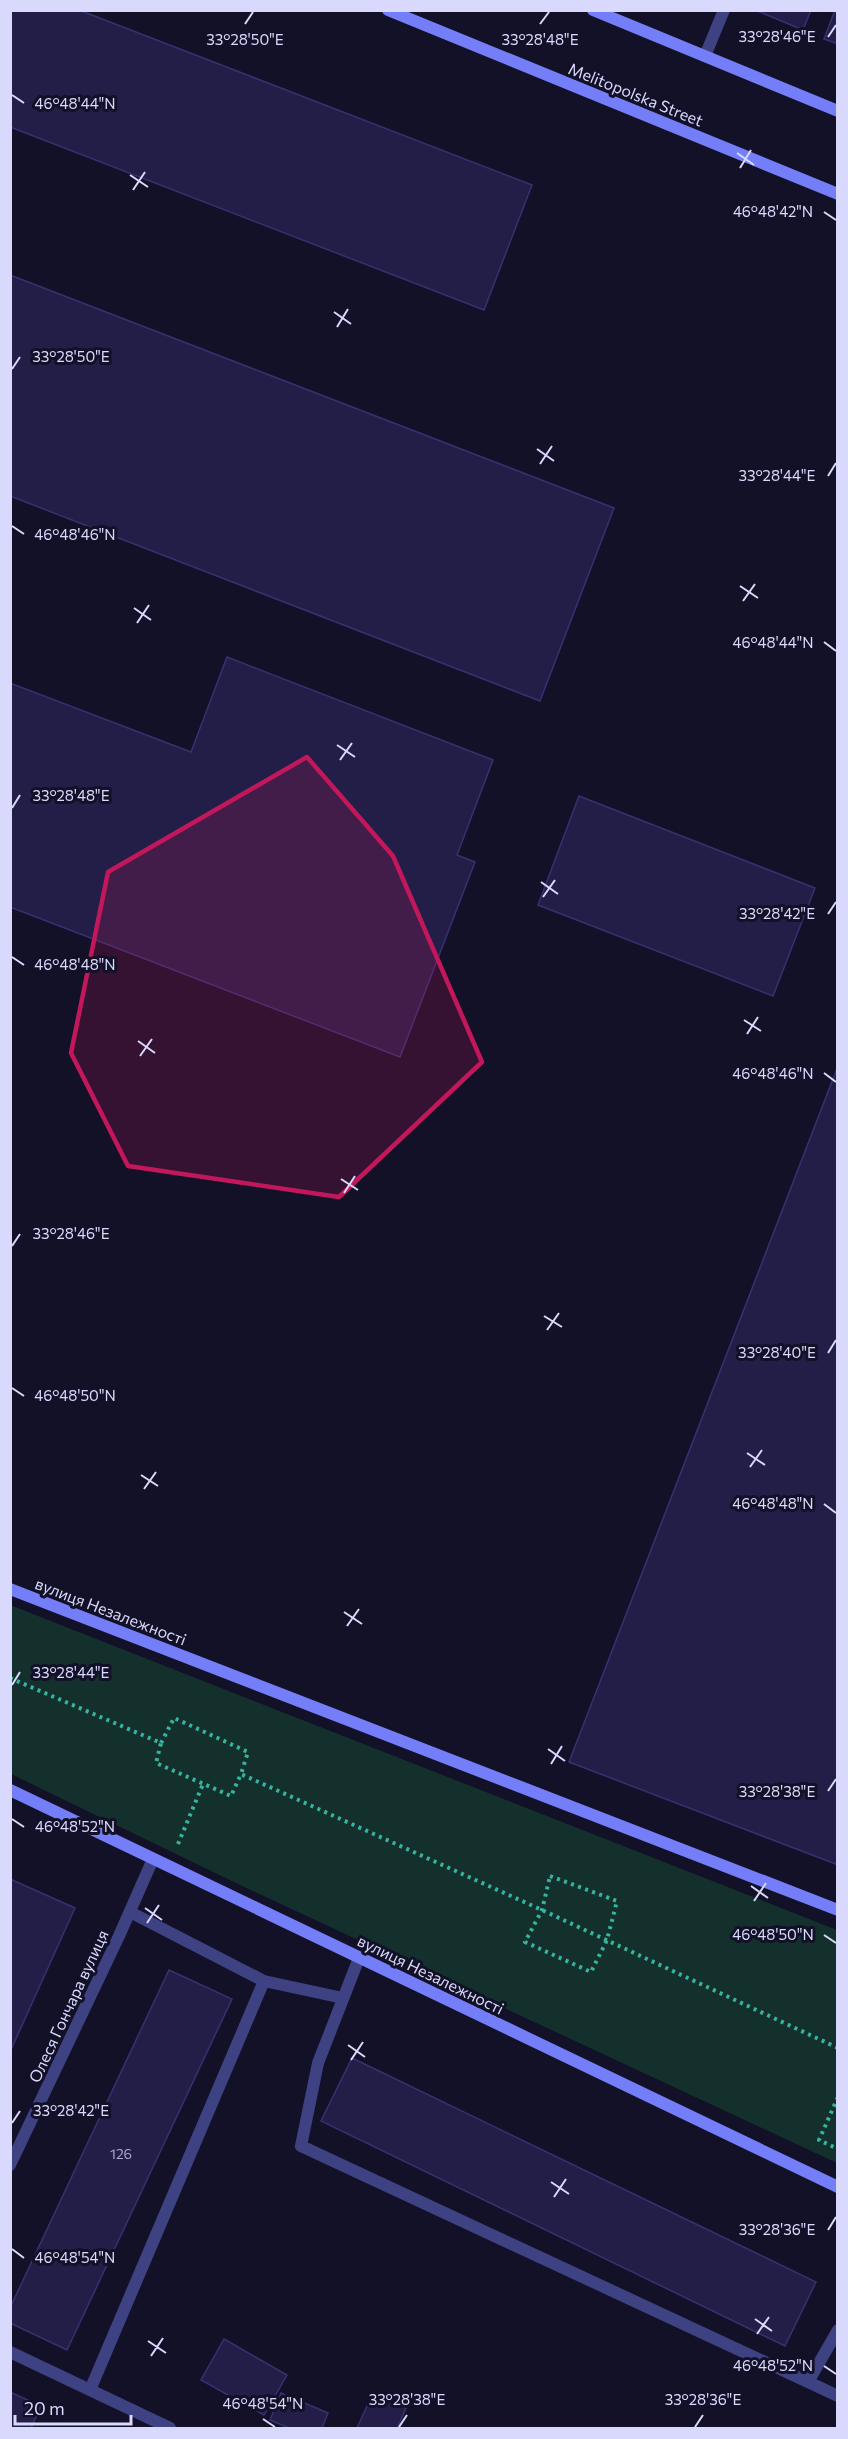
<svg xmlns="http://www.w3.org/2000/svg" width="848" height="2439" font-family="Commissioner,sans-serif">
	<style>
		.green { fill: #14302d }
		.building { fill: #221e47; stroke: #373172; stroke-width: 1.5 }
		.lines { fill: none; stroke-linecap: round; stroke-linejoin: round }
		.path { stroke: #36b4a0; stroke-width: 4; stroke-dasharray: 3 4.5; stroke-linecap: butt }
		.lane { stroke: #3e4283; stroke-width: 12 }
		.street { stroke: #3e4283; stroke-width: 12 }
		.secondary { stroke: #747ef9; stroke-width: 12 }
		.marked { fill: #c2185b; fill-opacity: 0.2; stroke: #c2185b; stroke-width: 4.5; stroke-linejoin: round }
		.ticks { fill: none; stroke: #d9d8fd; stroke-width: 2 }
		.labels { text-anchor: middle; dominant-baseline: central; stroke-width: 6; stroke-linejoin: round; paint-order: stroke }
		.number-label { font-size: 14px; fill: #abaad0 }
		.street-label { font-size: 16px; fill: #d9d8fd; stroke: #121127 }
		.ticks-label { font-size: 15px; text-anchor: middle; fill: #d9d8fd; stroke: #121127; stroke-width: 6; stroke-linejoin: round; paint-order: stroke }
	</style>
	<rect width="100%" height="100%" fill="#121127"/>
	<!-- green -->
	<path class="green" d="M10 1605 837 1930V2163L238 1884 11 1774Z"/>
	<!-- building -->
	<path class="building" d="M10 10H79L532 185 484 310 10 127Z
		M755 10H811L803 30Z
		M835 10H838V44L824 39Z
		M10 275 614 508 540 701 10 496Z
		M227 657 493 760 457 855 475 862 400 1057 10 907V683L191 752Z
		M579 796 815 888 773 996 538 905Z
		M838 1066V1865L569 1762Z
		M10 1879 75 1908 10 2052Z
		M169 1970 232 1999 67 2350 10 2323V2308Z
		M352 2058 816 2282 785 2346 321 2121Z
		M224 2339 287 2375 264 2415 201 2380Z
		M10 2392 41 2406 31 2428H10Z
		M281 2393 328 2413 322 2428H289L270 2420Z
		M373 2393 406 2408 397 2428H357Z"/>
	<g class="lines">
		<!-- path -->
		<path class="path" d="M10 1678 161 1743 156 1763 231 1796 241 1774 542 1910 838 2048
			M161 1743 174 1718 248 1752 241 1774
			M178 1844 203 1784
			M550 1876 617 1901 607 1940 591 1972 525 1942 542 1910Z
			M838 2097 819 2140 838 2149"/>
		<!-- lane -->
		<path class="lane" d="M130 1912 264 1981
			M359 1958 318 2063 301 2146 808 2382 838 2330
			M808 2382 838 2396
			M90 2390 264 1981 343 1998"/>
		<!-- street -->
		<path class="street" d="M705 56 724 10
			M10 2165 119 1936 153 1859
			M10 2352 170 2428"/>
		<!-- secondary -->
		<path class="secondary" d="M388 10 838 194
			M593 10 838 111
			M10 1589 838 1910
			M10 1790 838 2187"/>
	</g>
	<!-- marked area -->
	<path class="marked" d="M307 757 393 856 482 1062 339 1197 128 1166 71 1053 108 872Z"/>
	<!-- ticks -->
	<path class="ticks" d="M245 24 253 12M540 24 549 12M828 37 836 25M12 95 24 103M737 153 754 165M740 168 751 150M130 175 148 187M133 190 145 172M824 212 836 220M334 312 351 324M337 327 348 309M12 369 20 357M537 449 554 461M540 464 552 446M828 476 836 463M12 526 24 534M740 586 758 598M743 601 755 584M134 608 151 620M137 623 149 605M824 642 836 651M337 745 355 757M340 760 352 743M12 808 20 795M541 882 558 894M543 897 555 880M828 914 836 902M12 957 24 965M744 1020 761 1031M747 1034 758 1017M138 1041 155 1053M140 1056 152 1039M824 1073 836 1082M341 1179 358 1190M344 1193 355 1176M12 1246 20 1234M544 1316 562 1327M547 1330 559 1313M828 1353 836 1340M12 1388 24 1396M747 1453 765 1465M750 1467 762 1450M141 1475 158 1486M144 1489 156 1472M824 1504 836 1513M344 1612 362 1624M347 1626 359 1609M12 1685 20 1672M548 1749 565 1761M551 1764 562 1746M828 1791 836 1779M12 1819 24 1827M751 1886 768 1898M754 1901 766 1883M145 1908 162 1920M147 1923 159 1905M824 1935 836 1943M348 2045 365 2057M351 2060 363 2042M12 2123 20 2111M551 2182 569 2194M554 2197 566 2179M828 2230 836 2217M12 2249 24 2258M755 2319 772 2331M757 2334 769 2317M148 2341 166 2353M151 2356 163 2338M824 2366 836 2374M263 2419 275 2427M399 2427 407 2415M695 2427 703 2415"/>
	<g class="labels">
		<!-- number labels -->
		<g class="number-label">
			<text x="121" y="2153">126</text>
		</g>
		<!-- street labels -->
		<g class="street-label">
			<text transform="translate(636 94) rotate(22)">Melitopolska Street</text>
			<text transform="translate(111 1611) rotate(21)">вулиця Незалежності</text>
			<text transform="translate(431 1974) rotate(26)">вулиця Незалежності</text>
			<text transform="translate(68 2006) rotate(-65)">Олеся Гончара вулиця</text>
		</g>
	</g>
	<g class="ticks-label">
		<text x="777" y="42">33°28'46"E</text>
		<text x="245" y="45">33°28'50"E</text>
		<text x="540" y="45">33°28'48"E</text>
		<text x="75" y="109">46°48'44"N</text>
		<text x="773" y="217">46°48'42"N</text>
		<text x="71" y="362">33°28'50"E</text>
		<text x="777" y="481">33°28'44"E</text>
		<text x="75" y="540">46°48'46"N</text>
		<text x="773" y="648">46°48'44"N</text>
		<text x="71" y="801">33°28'48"E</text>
		<text x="777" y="919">33°28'42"E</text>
		<text x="75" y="970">46°48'48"N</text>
		<text x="773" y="1079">46°48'46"N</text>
		<text x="71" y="1239">33°28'46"E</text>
		<text x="777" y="1358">33°28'40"E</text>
		<text x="75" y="1401">46°48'50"N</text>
		<text x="773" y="1509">46°48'48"N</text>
		<text x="71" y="1678">33°28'44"E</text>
		<text x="777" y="1797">33°28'38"E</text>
		<text x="75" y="1832">46°48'52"N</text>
		<text x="773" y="1940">46°48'50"N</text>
		<text x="71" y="2116">33°28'42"E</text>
		<text x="777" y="2235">33°28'36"E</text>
		<text x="75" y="2263">46°48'54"N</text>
		<text x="773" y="2371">46°48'52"N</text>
		<text x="407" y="2405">33°28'38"E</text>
		<text x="703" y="2405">33°28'36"E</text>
		<text x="263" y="2409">46°48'54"N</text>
	</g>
	<!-- border -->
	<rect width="848" height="2439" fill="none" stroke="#d9d8fd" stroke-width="24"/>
	<!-- scale -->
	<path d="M15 2415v9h116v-9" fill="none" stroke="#d9d8fd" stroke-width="3"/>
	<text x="24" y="2415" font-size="18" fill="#d9d8fd" stroke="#121127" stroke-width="4.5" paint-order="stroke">20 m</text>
</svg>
